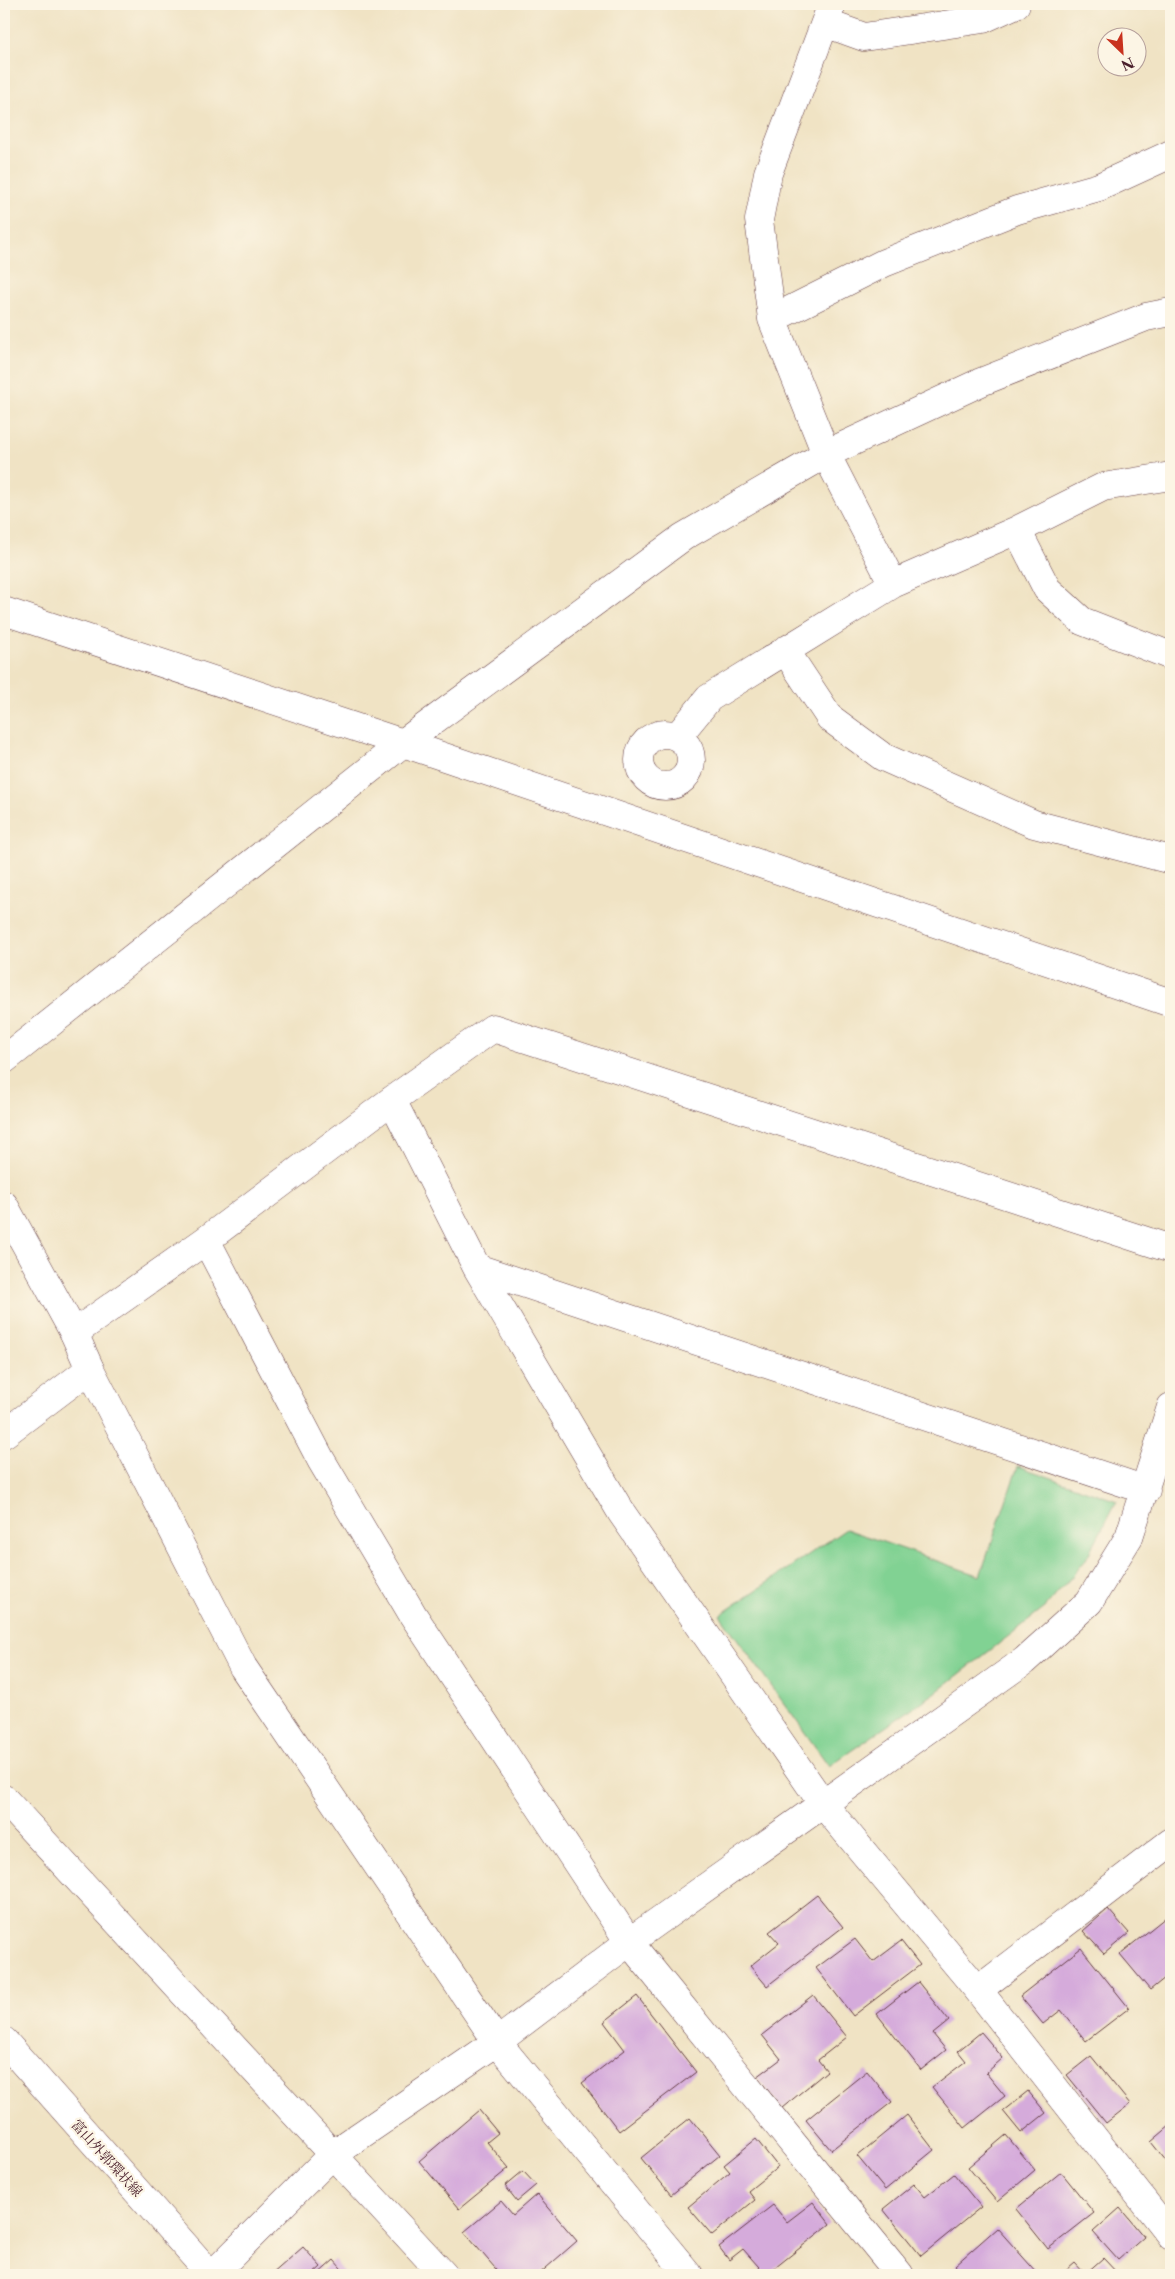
<svg xmlns="http://www.w3.org/2000/svg" width="1175" height="2279" font-family="'Libre Caslon Text','Noto Serif JP',serif">
	<style>
		.green { fill: #81d293; stroke: #66785f }
		.building { fill: #d5abdb }
		.lines { fill: none; stroke-linecap: round; stroke-linejoin: round }
		.minor-casing { stroke: #633c42; stroke-width: 29 }
		.tertiary-casing { stroke: #633c42; stroke-width: 29 }
		.primary-casing { stroke: #633c42; stroke-width: 29 }
		.minor { stroke: #fff; stroke-width: 28 }
		.tertiary { stroke: #fff; stroke-width: 28 }
		.primary { stroke: #fff; stroke-width: 28 }
		.labels { text-anchor: middle; dominant-baseline: central; stroke-width: 4.5; stroke-linejoin: round; paint-order: stroke }
		.street-label { font-size: 14px; fill: #4a1f2b; stroke: #fcf5e5 }
	</style>
	<rect width="100%" height="100%" fill="#fcf5e5"/>
	<filter id="ink" filterUnits="userSpaceOnUse"><feTurbulence type="fractalNoise" baseFrequency=".02" numOctaves="2"/><feDisplacementMap in="SourceGraphic" scale="10" xChannelSelector="R" yChannelSelector="G"/><feConvolveMatrix kernelMatrix="1 2 1 2 8 2 1 2 1" color-interpolation-filters="sRGB"/></filter>
	<filter id="wash" filterUnits="userSpaceOnUse"><feTurbulence type="fractalNoise" baseFrequency=".0096" numOctaves="4" result="noise"/><feDisplacementMap in="SourceGraphic" scale="20" xChannelSelector="R" yChannelSelector="G"/><feGaussianBlur stdDeviation="1.12" result="paint"/><feColorMatrix in="noise" values="0 0 0 0 0 0 0 0 0 0 0 0 0 0 0 0 0 1.4 0 .05"/><feComposite in="paint" operator="in"/></filter>
	<g filter="url(#wash)">
		<rect width="100%" height="100%" fill="#f0e3c4"/>
		<!-- green -->
		<path class="green" d="M1018 1466 1117 1501 1085 1561 1045 1608 935 1693 829 1766 720 1615 846 1529 980 1576Z"/>
		<g id="blocks">
			<!-- building -->
			<path class="building" d="M817 1895 843 1927 767 1986 750 1966 779 1943 769 1932Z
				M1108 1909 1129 1933 1104 1954 1083 1931Z
				M1171 1913V1973L1150 1990 1120 1954Z
				M855 1939 873 1962 901 1941 920 1965 853 2016 816 1968Z
				M1081 1948 1129 2008 1086 2041 1061 2010 1043 2024 1020 1996Z
				M918 1982 949 2021 933 2034 946 2050 921 2070 877 2014Z
				M813 1995 847 2037 818 2060 827 2071 782 2108 757 2077 781 2059 762 2035Z
				M637 1996 696 2072 619 2131 582 2083 625 2050 604 2022Z
				M981 2032 1003 2058 986 2073 1005 2096 965 2128 932 2087 966 2061 958 2051Z
				M1091 2056 1130 2104 1106 2123 1067 2075Z
				M867 2071 892 2102 831 2150 806 2120Z
				M1028 2091 1046 2113 1021 2133 1003 2111Z
				M479 2110 498 2133 487 2142 509 2168 459 2209 419 2161Z
				M907 2115 934 2150 885 2190 857 2156Z
				M690 2118 720 2155 671 2195 641 2158Z
				M1171 2125V2167L1151 2142Z
				M1006 2135 1035 2170 997 2202 968 2167Z
				M756 2139 778 2167 748 2191 755 2200 712 2235 688 2207 730 2172 724 2165Z
				M523 2171 536 2185 517 2201 505 2186Z
				M1061 2172 1094 2213 1048 2249 1016 2209Z
				M954 2174 981 2207 921 2256 883 2209 914 2184 925 2197Z
				M537 2194 577 2241 538 2275H501L464 2232 501 2201 513 2215Z
				M813 2202 830 2224 766 2275 743 2249 729 2260 719 2247 773 2205 787 2222Z
				M1120 2208 1144 2237 1118 2260 1093 2232Z
				M997 2228 1039 2275H964L955 2265Z
				M303 2247 321 2267 312 2275H271Z
				M1103 2258 1119 2275H1061L1075 2263 1085 2274Z
				M334 2260 346 2274 345 2275H317Z"/>
		</g>
	</g>
	<g filter="url(#ink)">
		<use href="#blocks" fill-opacity="0" stroke="#633c42" stroke-width="1"/>
		<g class="lines">
			<!-- minor casing -->
			<g class="minor-casing">
				<path id="minor" d="M832 4 768 173 759 220 772 319 826 454 893 584
					M825 23 864 37 983 19 1016 4
					M772 319 884 263 1017 210 1099 187 1171 154
					M1017 530 1047 589 1082 621 1171 656
					M4 611 403 743 1171 1003
					M785 650 830 718 883 757 1034 824 1171 860
					M639 760a26 26 0 1 1 52 0a26 26 0 1 1-52 0Z
					M677 737 709 698 893 584 1017 530 1103 487 1171 476
					M392 1100 477 1268 621 1512 823 1804 978 1990 1171 2236
					M206 1240 321 1460 413 1615 629 1942 900 2275
					M477 1268 1146 1490
					M74 1333 206 1240 392 1100 493 1028 1171 1249
					M4 1434 90 1369
					M4 1799 444 2275
					M978 1990 1171 1842
					M212 2275 333 2154 497 2042 629 1942 1024 1661 1089 1602 1129 1537 1171 1407"/>
			</g>
			<!-- tertiary casing -->
			<g class="tertiary-casing">
				<path id="tertiary" d="M4 1060 403 743 683 537 826 454 981 382 1146 317 1171 312
					M4 1205 74 1333 90 1369 243 1667 497 2042 689 2275"/>
			</g>
			<!-- primary casing -->
			<g class="primary-casing">
				<path id="primary" d="M4 2041 211 2275"/>
			</g>
			<!-- minor -->
			<use href="#minor" class="minor"/>
			<!-- tertiary -->
			<use href="#tertiary" class="tertiary"/>
			<!-- primary -->
			<use href="#primary" class="primary"/>
		</g>
	</g>
	<g class="labels">
		<!-- street labels -->
		<g class="street-label">
			<text transform="translate(107 2158) rotate(48)">富山外郭環状線</text>
		</g>
	</g>
	<!-- margin -->
	<rect width="1175" height="2279" fill="none" stroke="#fcf5e5" stroke-width="20"/>
	<!-- north arrow -->
	<g transform="translate(1122 52) rotate(155)"><circle r="24" fill="#fcf5e5" stroke="#b59f9b"/>
	<path d="M0-4L9 19L0 12L-9 19Z" fill="#c8321e"/>
	<text y="-8" font-size="14" font-weight="bold" text-anchor="middle" fill="#4a1f2b">N</text>
	</g>
</svg>
